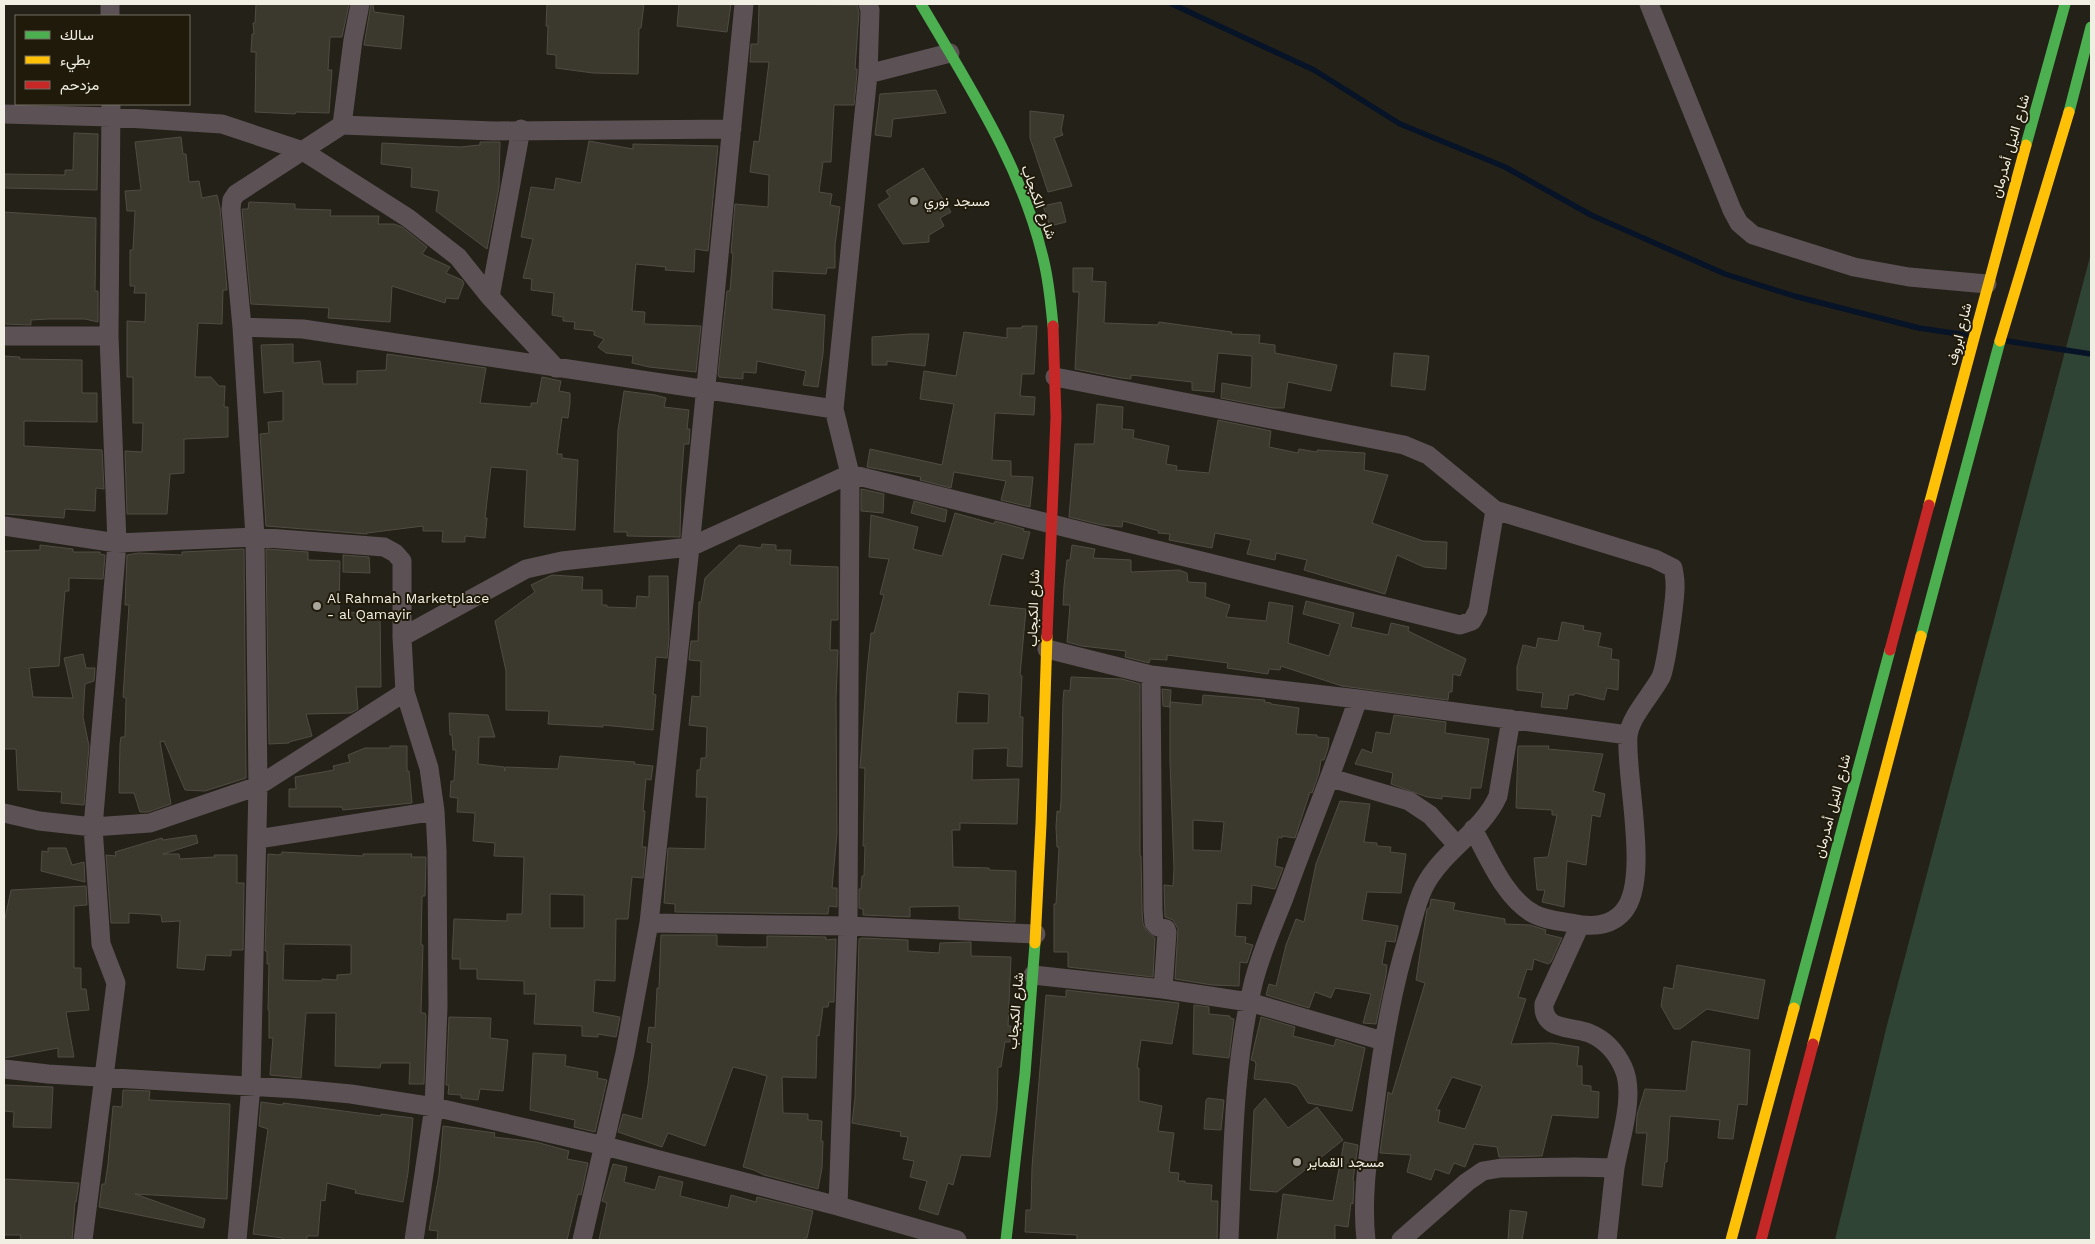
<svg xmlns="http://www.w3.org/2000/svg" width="2095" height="1244" font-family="'Work Sans',Vazirmatn,sans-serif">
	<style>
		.green { fill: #304435 }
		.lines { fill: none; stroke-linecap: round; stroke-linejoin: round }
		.stream { stroke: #071327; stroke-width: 5.5 }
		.building { fill: #3b382d; stroke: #504c44; fill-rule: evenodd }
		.street { stroke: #5c5154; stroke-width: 19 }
		.fast { stroke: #4caf50; stroke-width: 11 }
		.slow { stroke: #ffc107; stroke-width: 11 }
		.jam { stroke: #c62828; stroke-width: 11 }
		.poi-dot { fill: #a9a69c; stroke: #1f1a0a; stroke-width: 2 }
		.labels { text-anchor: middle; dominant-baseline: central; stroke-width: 4; stroke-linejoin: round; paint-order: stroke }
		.street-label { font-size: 14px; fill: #f1eee3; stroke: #1f1a0a }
		.poi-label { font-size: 14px; fill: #f1eee3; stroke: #1f1a0a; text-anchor: start }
	</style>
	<rect width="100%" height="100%" fill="#242118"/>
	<!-- green -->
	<path class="green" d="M2091 253V1240H1835L1887 1025Z"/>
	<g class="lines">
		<!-- stream -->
		<path class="stream" d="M1172 4 1314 70 1400 124 1505 167 1591 215 1725 274 1794 296 1919 328 1966 335
			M2007 341 2091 354"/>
	</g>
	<!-- building -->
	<path class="building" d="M256 4H349L342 37H330L328 70H332L329 113 296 112 295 114 255 112 256 52H251L252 34H254L253 23H255Z
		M371 4H373L374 12 404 16 401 49 364 45Z
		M547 4H644L641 28H639L638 74 593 73 556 68V55L547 54 548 26H546Z
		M679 4H731L727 32 677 26Z
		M759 4 857 5 859 12 855 69H857V73L854 105H834L831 162H823L819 192 832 194 830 205 840 207 835 245V268H827L826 274 773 271 772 309 825 315 823 354 818 387 803 385 806 371 757 361 756 373 743 372V379L719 377 718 374 727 291H730L733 253H731L735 204 768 207 769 175 750 172 754 141 759 142 769 62H750L751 44H758Z
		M936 90 946 113 893 119 891 137 875 135 880 94Z
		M1030 111 1064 115 1061 130 1063 135 1054 138 1072 186 1048 192 1030 138Z
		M74 133 98 134 97 190 4 188V174L65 175V170H73Z
		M181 137 183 154H186L189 182 199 181 202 198 217 195 220 208 227 290H223L222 324 198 323 195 377H211L219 386H225L224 407H228V437L184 439V473L170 474 167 514H127L125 451 142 452 143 423H133V377H127V321L145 322 146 293H134L135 286H130V250H133L135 211H127L125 191 141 190 135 142Z
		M589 141 633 149V144L718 146 708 251 695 249 694 272 665 270 666 267 636 264 635 273 632 311 645 312 644 324 701 326 696 372 649 367 632 363 633 356 606 353 598 347 604 339 594 335V331L574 329 575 322 563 321V317L552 315 554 293 531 290 532 279 523 278 533 239 521 237 531 187 554 190 556 178 581 183Z
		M480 142H500L499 187 487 249 436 211 439 191 411 187 412 168 381 164 382 143 460 147 480 145Z
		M923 168 951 212 940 218 944 226 929 235V242L903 244 878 205 890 197 886 191Z
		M249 202 295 204V209L331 210 330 216H379L378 224H394L402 227 427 247 422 254 450 267 446 273 462 280 464 283 458 299 446 298 445 303 392 286 390 322 328 318 329 308 251 304 242 209H248Z
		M1061 202 1066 222 1050 226 1043 206Z
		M4 212 96 218 95 291H98V322L85 319H48L31 320V325L4 324Z
		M1073 268H1093L1092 281 1106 282 1104 323 1158 325 1159 322 1232 332 1231 334 1260 335 1259 343 1275 345V353L1337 365 1331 391 1288 382 1284 408H1273L1221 398 1222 383 1251 388 1252 356 1218 353 1214 392 1192 390V382L1131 375V379L1121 378 1075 369 1079 292H1073Z
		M1022 326H1037L1034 374H1022L1020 396 1035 397 1034 415 995 413 992 460 1011 461V476L1033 477 1030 507 1001 500 1006 481 954 472 951 488 920 480 921 477 867 467 870 449 942 465 954 404 920 399 924 371 956 376 964 332 1007 338V328H1022Z
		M910 334H929L925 366 887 361V365H872V337Z
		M293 344V363L320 361 323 384H357V371L386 370 387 354 486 368 480 403 531 407V403H537L542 377 561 381 559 391 570 393V403L568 418 562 417 557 454H562V458L578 460 575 530 524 527 527 470 491 467 485 518H487L485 538 465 536V542H442L443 531H423V526L367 533V534L266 526 260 434 269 433 268 422 283 421V391L264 393 261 345Z
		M1394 353 1429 356 1425 390 1391 386Z
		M4 356 20 357 19 359 82 360V393H97V422L24 421V446L102 450 104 489 96 488 95 511 65 509 64 518 4 514Z
		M624 391 655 395 666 398 664 407 689 410 687 429H690L689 444H684L681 486 680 537 627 536V532H614L618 430Z
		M1097 404 1123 407 1122 429 1134 430 1133 438 1169 446 1166 464 1177 466 1176 470 1209 473 1218 420 1271 431 1269 447 1298 453 1299 449 1317 452V450L1365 453 1364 470 1388 475 1372 523 1423 541 1447 542 1446 569 1424 567 1397 555 1385 594 1304 570 1307 560 1276 553 1275 560 1247 554 1251 540 1215 533 1212 548 1169 540 1170 534 1158 533 1159 531 1123 521 1122 527 1102 525 1069 517 1075 444H1094Z
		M861 489 884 494 883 513 861 511Z
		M914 501 947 510 945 522 911 513Z
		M955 513 994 524 995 521 1024 529 1023 531 1030 532 1023 559 1002 554 989 605 1026 609 1020 675 1022 676 1020 717H1023L1022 767 1007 766 1008 748 973 749 972 780 1019 779 1017 824 960 823V830H952L953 867 989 868V870L1016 871 1015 922 959 919V906L910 907V917L863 915V909L859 908V889H861L862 876H864L865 846H863L865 768H860L867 672 871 633H874L884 595 880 594 889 559 869 557 871 515 918 527 913 549 942 556ZM958 692 989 694 988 723H956Z
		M762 544 776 545V550H791L790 565 838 567V620H831L830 650H838L836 698 837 833 832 888H837V907L829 906 828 914 675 912V904L664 903 668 848 705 849 707 797H696L697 770H700L701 758H706L707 727 689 725 692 696 700 697 701 661 689 660 691 641H698L699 602H701L705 578 739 545 761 548Z
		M40 545 73 549V552H100V554L105 555 103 579 69 578V591H65L59 666 29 668 33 697 73 698 64 658 83 654 86 668H95L94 681 85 684 83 717 89 746 84 805 61 803 62 792 18 790 16 749H4V554L5 551 40 550Z
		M1072 545 1095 549 1093 558 1131 560V572L1179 570 1187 573 1188 582 1206 583 1205 597 1230 605 1226 617 1266 621 1269 602 1293 606 1288 643 1329 656 1340 624 1303 614 1306 601 1354 613 1351 627 1388 635 1391 623 1409 627 1408 631 1466 659 1460 676 1453 674 1452 692H1449L1448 700 1342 686 1281 666 1280 670 1269 669 1268 674 1227 668 1228 663 1167 655V660L1150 659 1149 663 1125 657 1126 651 1082 646 1067 642 1070 605H1063L1064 586 1067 560H1070Z
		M244 549 246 778 205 791 185 790 164 741 160 742 171 804 148 812H140L134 793H119L120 744 121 737H125L126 698 123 697 129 605H125L127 555 139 553 182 555V552Z
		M266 549 308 552V560L340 561 339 613 380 612 381 687H356L358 709 351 713 306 714 312 736 289 742V743L269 744Z
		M343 555 369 557 370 573 343 572Z
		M552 575 583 577 582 590H602V605H607V607L636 608 637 596 649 597V576H668L669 639 667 658 656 657 653 694 656 695 653 730 603 725V727L548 724 549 711 506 710V671L495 621 535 592 531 585Z
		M1562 622 1584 626 1583 630 1601 633 1598 646 1612 649 1611 659 1619 660 1618 690 1607 688 1604 700 1575 693 1574 695H1569L1567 709 1541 707 1543 693 1517 690V667L1523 645 1536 648 1538 638 1558 641Z
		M1071 677 1122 679 1140 684V856H1141L1142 911 1143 924 1146 930 1155 938 1153 977 1068 967V952H1054V904H1056L1059 847H1057L1056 827 1057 811 1060 812 1061 801 1063 700 1064 690 1070 691Z
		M1162 689 1171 690 1170 707 1163 706Z
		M1203 695 1265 700 1264 702 1271 703V704L1299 708 1296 734 1317 735V737L1329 738 1328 748 1324 760H1321L1319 773 1312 793 1310 792 1295 838 1282 836V838L1278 837 1275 866 1283 868 1275 889 1252 885 1251 904 1237 903 1235 936 1246 937 1245 943 1253 945 1247 963 1240 962 1239 986 1212 985 1175 979 1178 929 1173 920 1165 917 1164 885 1173 886 1174 868 1170 762V702L1202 705ZM1193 820 1224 822 1221 851 1193 850Z
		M449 713 488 715 495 737H479L478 764 504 767 505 771V767L558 769 560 756 635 762 634 764 653 766 651 780 646 779 643 811H645L642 847H646L643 878 632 877 628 919H616L615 981 595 980 593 1012 620 1017 616 1037 598 1034V1037L582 1036V1026L534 1024 536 994H524V981L477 979V969H460V959H452L454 919 507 921V914H522L524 857 494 856 495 843 473 841 475 813 457 812 458 798 450 797 451 781H454L456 750H453L452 735H450ZM550 894 584 895V928H550Z
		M1394 715 1446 722 1445 733 1489 739 1481 788H1471L1470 799 1442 796V799L1427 797 1391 784 1393 773 1355 764 1362 749 1372 753 1376 732 1390 734Z
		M390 746H407V771H409L412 803 343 810 342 807H289V789H296L295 777 334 770 333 766 350 762 348 755 365 748H390Z
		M1518 746H1549L1548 749 1603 754 1593 791 1605 794 1600 817 1592 815 1586 865 1567 861 1564 907 1542 902 1545 890H1537L1534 858 1548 857 1557 815H1552V810L1516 808Z
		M1340 801 1370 804 1364 842 1377 843V846L1391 847 1390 852 1406 854 1401 893 1367 892 1362 920 1398 926 1395 942 1386 941 1382 964 1387 965 1386 975 1376 1024 1363 1023 1371 994 1335 988 1331 998 1315 992 1309 1008 1266 995 1269 984 1276 986 1286 945 1296 919 1304 922 1316 864Z
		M196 835 198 843 163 854H179L180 859 215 857 214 855H237V883H244L243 950H231V956L206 955 204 970 177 968 180 921 162 922 161 915 129 913V923H111L106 855 116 856 115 852 162 838 163 840Z
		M48 848H66L72 865 84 862 85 882 41 871 42 851 48 852Z
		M282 852 363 856V854H412L411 857H426L425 896H422L421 945H423L421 1013H425L426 1016 424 1084H409L410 1063H381L380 1068 335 1066 336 1013H306L301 1078 270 1075 273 1038H269V1010H268L269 964H267V951H265L268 854 278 855 282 854ZM284 944 351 945V974L337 975V980L322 979V981L283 980Z
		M86 886 87 905 74 906V968H81V989H86L89 1010 66 1012 74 1057H58V1048L4 1058V923L11 890Z
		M1431 899 1455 903 1453 910 1505 919V924L1530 925 1546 930 1545 934 1562 938 1551 962 1548 964 1534 959 1532 970 1527 969 1518 997 1526 999 1511 1044 1552 1043 1579 1047 1577 1066H1582V1085L1591 1086V1091L1599 1092 1598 1118 1552 1115 1542 1156 1499 1157 1497 1147 1474 1144 1465 1167 1454 1163 1449 1174 1435 1169 1431 1180 1407 1172 1411 1155 1380 1153 1388 1092 1392 1094 1425 983 1416 980 1427 909 1430 907ZM1452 1077 1482 1086 1465 1129 1438 1122 1440 1110H1436Z
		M661 935H717V946L746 947H767V936L826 937V940L836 939 834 1002H829L828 1007H823L819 1036 817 1035 816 1078 782 1077 783 1113 808 1114V1120L822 1121 821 1141H823L822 1168 818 1189 764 1175 754 1170 743 1167 767 1076 746 1070 733 1067 705 1146 668 1133 662 1147 618 1132 623 1114 642 1119 648 1084 652 1043 647 1042 649 1027 655 1028 657 988H659Z
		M862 938 908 940V951L939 953 940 943 971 942V956L1011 957 1008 1026H1011L1010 1042H1005L1001 1067H998L997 1110 990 1157 961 1155 953 1185 948 1183 938 1215 919 1209 927 1181 910 1177 914 1161 903 1159 908 1137 900 1136 901 1132 852 1123 855 1098 859 939Z
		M1677 965 1765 980 1758 1019 1707 1009 1680 1029H1674L1661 1006 1664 987 1673 989Z
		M1066 990 1179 1003 1172 1044 1141 1040 1137 1068H1139V1101L1162 1106 1158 1131 1174 1133 1169 1172 1179 1173 1178 1181H1185V1183L1212 1185 1211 1201H1218L1217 1240H1077V1235L1025 1232 1026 1210H1031L1032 1167 1046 995 1066 997Z
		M1194 1005 1209 1007V1014L1230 1016V1018L1234 1019 1229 1058 1193 1054Z
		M449 1017 491 1018 490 1038 508 1040 503 1091 480 1089 478 1100 461 1098V1095L448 1094 449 1085H446Z
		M1261 1017 1295 1027 1293 1036 1334 1046 1336 1039 1365 1048 1352 1111 1308 1103 1297 1086 1290 1083 1254 1079 1256 1064 1255 1061 1251 1060Z
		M1692 1041 1750 1050 1747 1105 1738 1104 1733 1139 1718 1138 1720 1120 1670 1116 1667 1162H1665L1662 1187 1642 1185 1647 1133H1636L1637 1115 1645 1089 1686 1091Z
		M533 1053 566 1055 565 1066 598 1072 597 1078 607 1080 595 1132 574 1127 575 1120 530 1110Z
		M4 1085 53 1087 51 1128 13 1127 14 1112 4 1111Z
		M123 1090 150 1091 149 1100 230 1104 227 1199 135 1194 205 1219 203 1228 99 1207 102 1184H105L108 1164 113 1106 122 1107Z
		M1208 1098 1224 1100 1221 1130 1204 1129 1206 1100Z
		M1265 1098 1288 1128 1317 1107 1343 1140 1277 1192 1250 1190 1254 1110Z
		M261 1102 283 1105V1103L381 1116V1114L413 1118 408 1173 403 1202 355 1193 356 1190 327 1183 325 1201 321 1200 318 1236H307V1240H283V1238L253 1234 268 1129 259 1126Z
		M443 1126 495 1133 494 1137 536 1142 569 1151 567 1159 588 1163 581 1195 578 1194 567 1240H437L438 1231 429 1230 439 1175Z
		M1344 1142 1358 1145 1353 1180 1354 1181 1353 1204 1351 1203 1348 1227 1335 1225V1240H1277L1283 1194 1333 1201Z
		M613 1164 627 1167 624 1182 655 1190 659 1176 683 1182 680 1196 728 1208 731 1195 756 1202 757 1197 813 1211 807 1238H805L804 1240H599L607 1203 602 1201Z
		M4 1179 79 1183 76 1202H75L72 1240H20L21 1235H4Z
		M1510 1210 1527 1212 1522 1240H1508Z"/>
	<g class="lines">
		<!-- street -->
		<path class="street" d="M110 4V16
			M1649 4 1732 210 1739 223 1753 235 1854 267 1909 277 1987 284
			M868 74 950 53
			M4 114 111 117 222 124 303 151 408 218 458 257 490 297 556 368
			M342 125 353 40 360 4
			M490 297 521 129
			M242 327 303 329 834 409
			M4 336H109
			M4 526 117 543 255 537 384 547 395 553 402 561V637
			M1047 649 1151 675 1358 699 1628 735
			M1151 675 1153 910 1154 923 1158 927 1166 929 1167 932 1163 989
			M405 692 429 768 435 811 437 851 438 1007 434 1107 414 1240
			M1331 778 1409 801 1430 815 1457 845
			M4 813 39 821 93 827 150 823 258 786 405 692 402 637 526 569 562 561 690 547 850 474 1460 625 1472 621 1478 610 1495 510 1428 455 1404 445 1055 377
			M1473 829C1488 856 1505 899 1534 914 1545 920 1559 921 1571 923 1589 927 1609 928 1623 912 1651 881 1625 777 1628 736 1630 717 1652 694 1661 677 1666 666 1676 596 1675 583 1675 578 1674 573 1673 568L1655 559 1495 510
			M258 839 435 811
			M649 923 848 926 1036 934
			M1580 925 1544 1004C1542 1031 1571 1026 1589 1033 1604 1039 1616 1052 1623 1067 1636 1094 1620 1139 1615 1168 1612 1192 1610 1216 1607 1240
			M1033 975 1163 989 1249 1002 1383 1041
			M4 1069 48 1074 298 1089 351 1094 434 1107 605 1146 838 1206 957 1240
			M838 1206 848 926 850 474 834 409 868 74 870 10 868 4
			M83 1240 116 983 101 944 93 827 117 543 109 336 111 104
			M237 1240 251 1086 258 786 255 537 242 327 231 209 232 200 236 194 342 125 494 131 732 129
			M582 1240 625 1053 649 923 690 547 744 4
			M1229 1240C1233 1155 1233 1067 1253 984 1260 955 1273 926 1284 898 1308 832 1335 766 1358 699
			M1366 1240C1361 1195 1369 1149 1375 1104 1382 1048 1391 992 1408 937 1413 920 1416 903 1424 887 1442 851 1482 832 1498 796L1511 719
			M1401 1240 1467 1182 1483 1171 1501 1168 1575 1167 1615 1168"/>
		<!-- fast -->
		<path class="fast" d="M921 4C969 86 1023 168 1044 262 1049 283 1051 305 1053 326
			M2069 112 2091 27
			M2026 145 2065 4
			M1921 636 2000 341
			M1794 1008 1890 650
			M1006 1240 1025 1074 1035 943"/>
		<!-- slow -->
		<path class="slow" d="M2000 341 2069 112
			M1929 505 2026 145
			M1035 943 1041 824 1047 636
			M1813 1044 1921 636
			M1731 1240 1794 1008"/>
		<!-- jam -->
		<path class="jam" d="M1047 636 1056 417 1053 326
			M1890 650 1929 505
			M1761 1240 1813 1044"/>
	</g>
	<!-- markers -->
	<g class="poi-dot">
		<circle cx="914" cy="201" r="5"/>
		<circle cx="317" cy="606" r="5"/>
		<circle cx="1297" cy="1162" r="5"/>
	</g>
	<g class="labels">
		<!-- street labels -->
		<g class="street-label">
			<text transform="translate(2010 146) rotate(-74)">شارع النيل أمدرمان</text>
			<text transform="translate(1039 202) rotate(70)">شارع الكبجاب</text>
			<text transform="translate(1959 334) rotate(-76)">شارع ابروف</text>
			<text transform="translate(1033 608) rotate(-88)">شارع الكبجاب</text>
			<text transform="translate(1832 806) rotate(-75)">شارع النيل أمدرمان</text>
			<text transform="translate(1015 1011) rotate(-85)">شارع الكبجاب</text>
		</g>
		<!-- poi labels -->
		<g class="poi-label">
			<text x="924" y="201">مسجد نوري</text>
			<text x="327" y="598">Al Rahmah Marketplace<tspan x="327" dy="16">- al Qamayir</tspan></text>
			<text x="1307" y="1162">مسجد القماير</text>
		</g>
	</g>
	<!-- border -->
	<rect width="2095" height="1244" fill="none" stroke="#f1eee3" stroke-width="10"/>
	<!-- legend -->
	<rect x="15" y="15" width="175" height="90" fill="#1f1a0a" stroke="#736f61"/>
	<rect x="25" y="31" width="25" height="8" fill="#4caf50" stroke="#736f61"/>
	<text x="60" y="40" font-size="15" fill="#f1eee3">سالك</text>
	<rect x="25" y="56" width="25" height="8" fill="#ffc107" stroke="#736f61"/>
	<text x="60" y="65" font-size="15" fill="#f1eee3">بطيء</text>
	<rect x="25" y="81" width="25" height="8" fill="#c62828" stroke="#736f61"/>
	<text x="60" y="90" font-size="15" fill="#f1eee3">مزدحم</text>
</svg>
